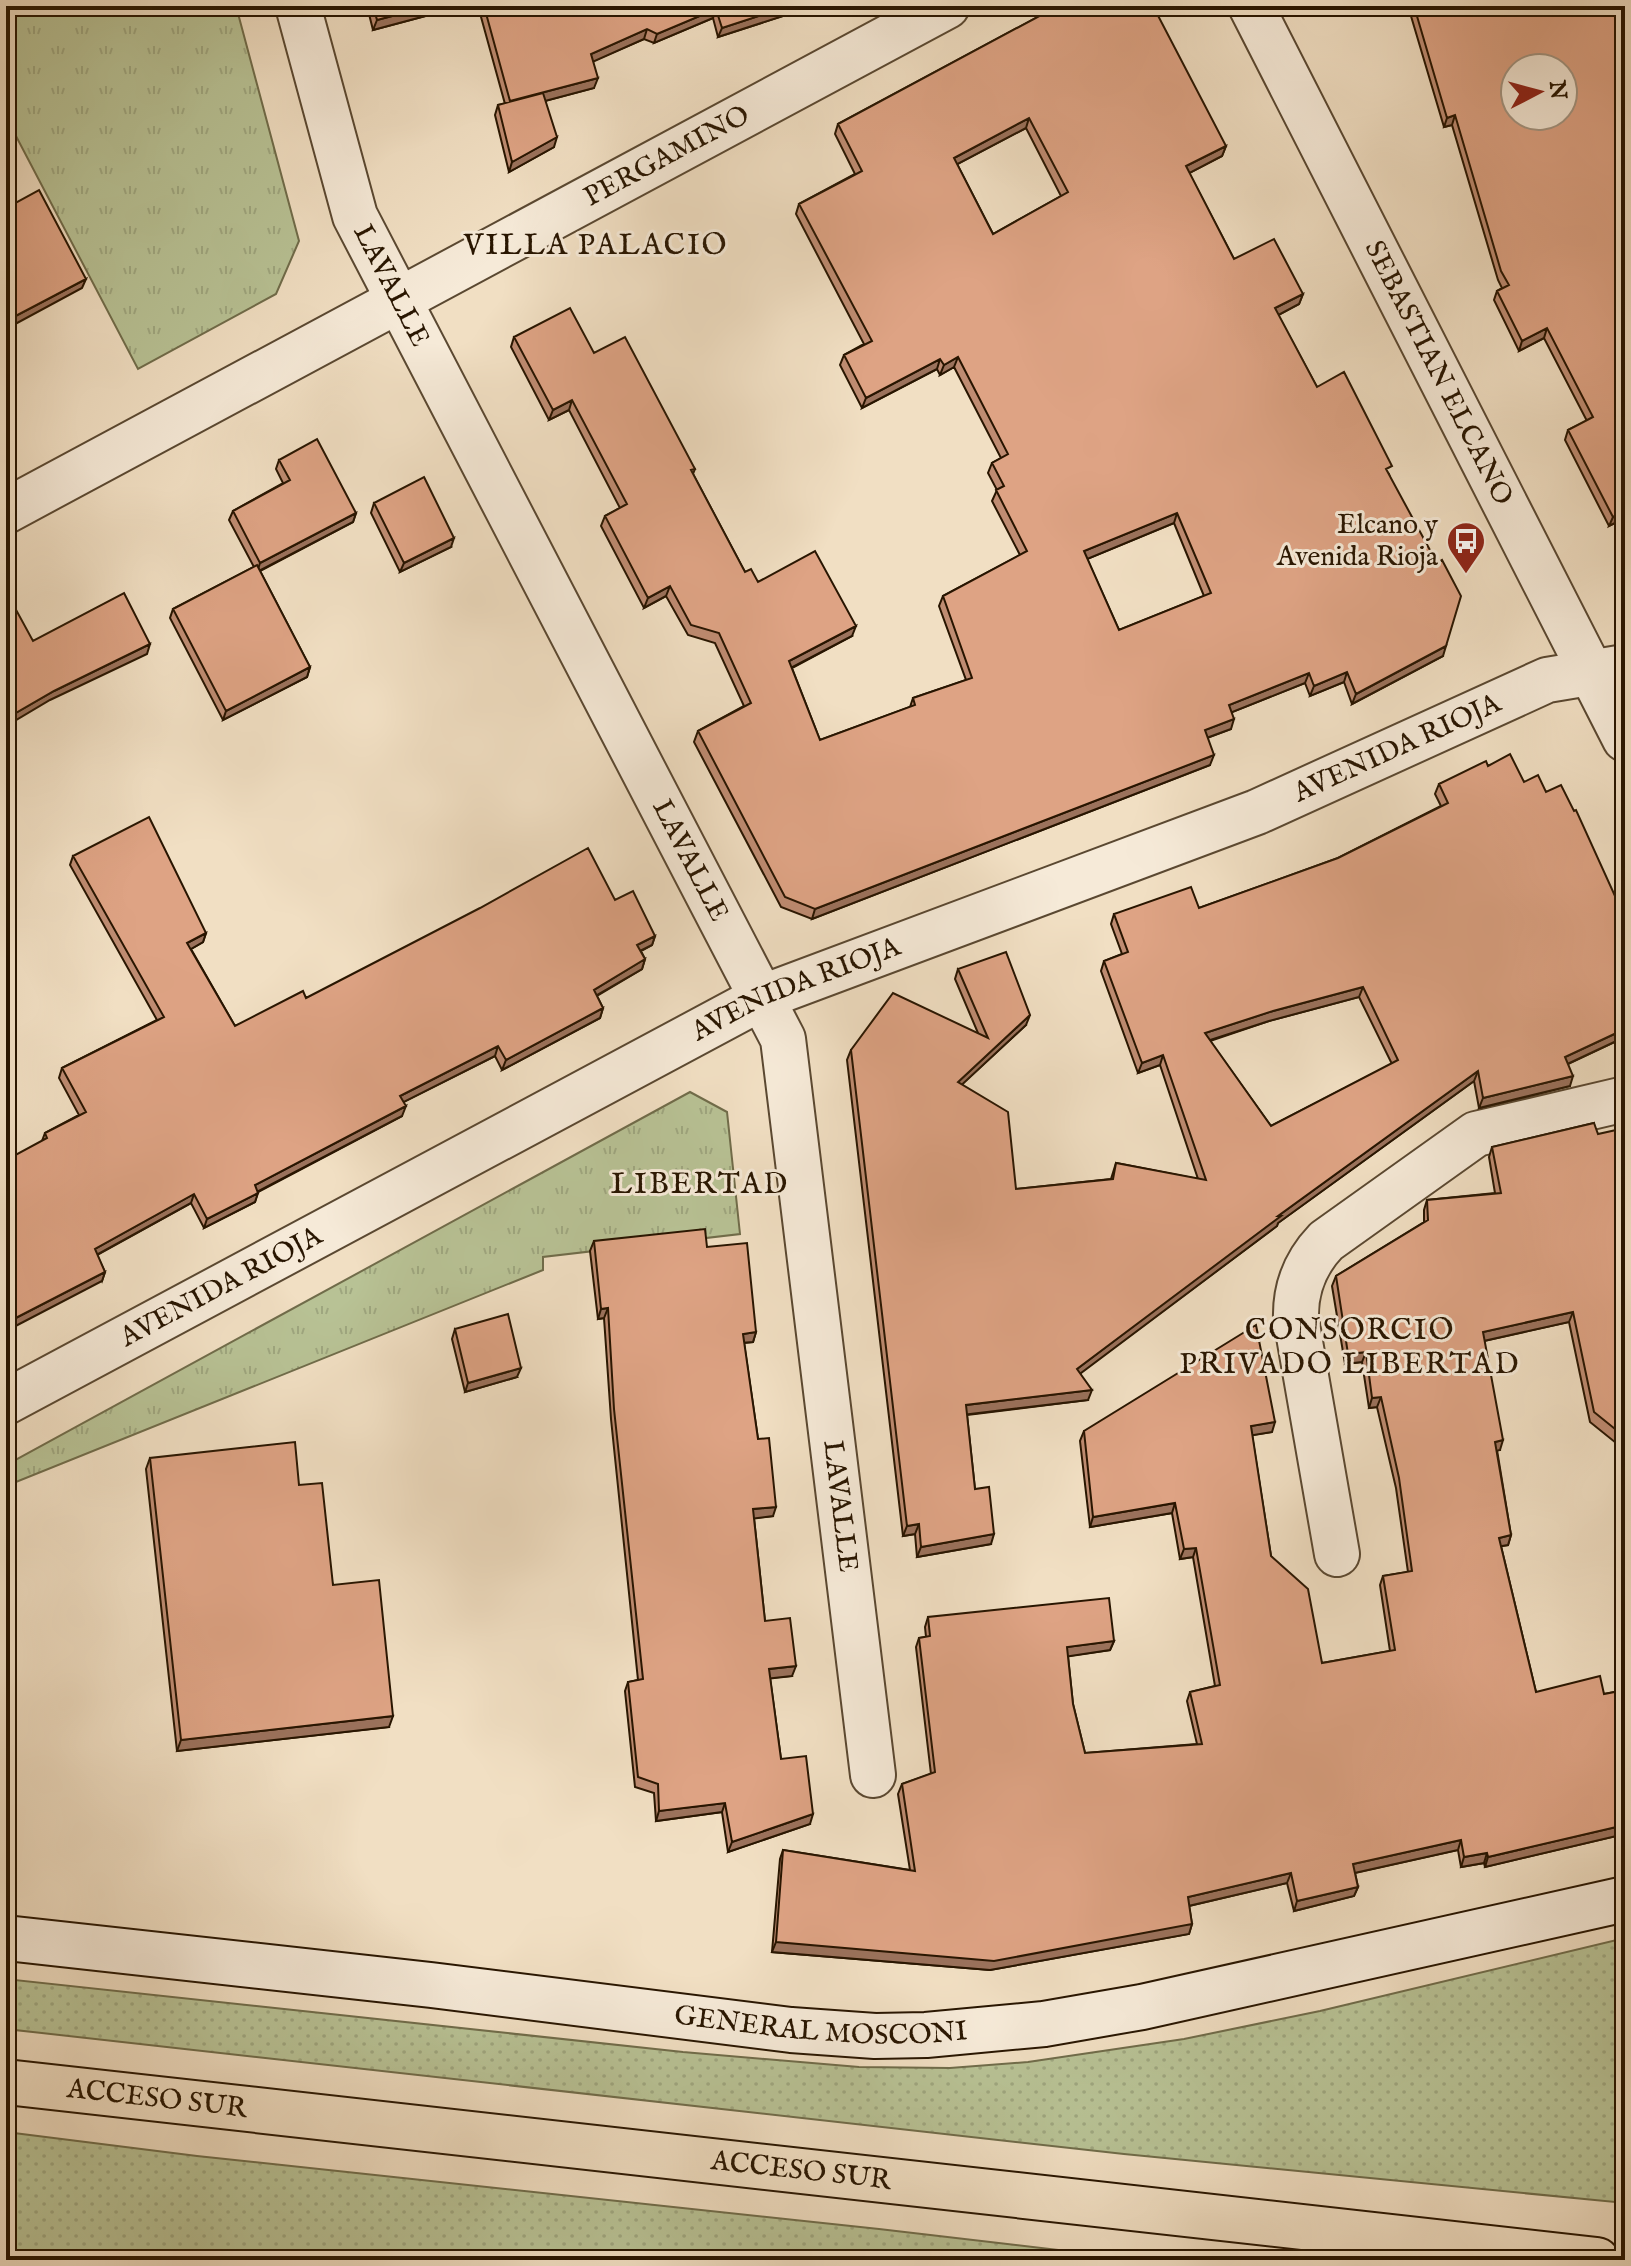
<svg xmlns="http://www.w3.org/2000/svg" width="1631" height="2266" font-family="'IM FELL English',serif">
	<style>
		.grass { fill: url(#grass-dots); stroke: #706c4a; stroke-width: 2 }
		.park { fill: url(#park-tufts); stroke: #706c4a; stroke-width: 2 }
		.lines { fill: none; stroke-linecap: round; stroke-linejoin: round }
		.street-casing { stroke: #5a4831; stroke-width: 48 }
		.secondary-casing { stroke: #281500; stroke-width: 48 }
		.highway-casing { stroke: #281500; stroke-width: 48 }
		.street { stroke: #f6ead8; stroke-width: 44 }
		.secondary { stroke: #f6ead8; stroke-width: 44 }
		.highway { stroke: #f1dfc3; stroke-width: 44 }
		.wall { fill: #bf8c72; stroke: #281500; stroke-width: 2; fill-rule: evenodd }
		.shaded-wall { fill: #9b725c; stroke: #281500; stroke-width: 2 }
		.building { fill: #dea384; stroke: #281500; stroke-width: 2; fill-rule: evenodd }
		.labels { text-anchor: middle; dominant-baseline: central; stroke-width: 6; stroke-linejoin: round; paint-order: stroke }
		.street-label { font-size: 28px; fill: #281500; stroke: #f6ead8 }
		.poi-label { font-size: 28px; fill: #281500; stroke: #f6ead8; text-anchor: end }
		.neighbourhood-label { font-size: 30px; letter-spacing: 2px; fill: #281500; stroke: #f6ead8 }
	</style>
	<defs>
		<pattern id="grass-dots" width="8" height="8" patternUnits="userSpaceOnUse" patternTransform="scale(2)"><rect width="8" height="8" fill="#b8c295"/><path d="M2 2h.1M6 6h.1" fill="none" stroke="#9ea67f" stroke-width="1.8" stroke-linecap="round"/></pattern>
		<pattern id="park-tufts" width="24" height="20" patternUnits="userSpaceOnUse" patternTransform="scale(2)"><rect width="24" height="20" fill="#b8c295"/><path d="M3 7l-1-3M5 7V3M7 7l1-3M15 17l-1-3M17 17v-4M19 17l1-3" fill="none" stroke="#9ea67f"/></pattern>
	</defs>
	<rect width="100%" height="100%" fill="#f1dfc3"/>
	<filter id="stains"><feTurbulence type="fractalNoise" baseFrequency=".0025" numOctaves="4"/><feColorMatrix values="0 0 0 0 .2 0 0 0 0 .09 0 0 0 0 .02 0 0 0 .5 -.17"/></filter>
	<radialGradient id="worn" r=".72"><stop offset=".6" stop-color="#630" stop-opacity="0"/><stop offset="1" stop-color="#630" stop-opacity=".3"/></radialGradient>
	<!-- grass -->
	<path class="grass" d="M1625 1938V2203L1124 2154 6 2029V1979L683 2052 859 2067 950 2068 1028 2062 1184 2039 1320 2011Z
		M6 2132 197 2156 879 2229 1143 2260H6Z"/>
	<!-- park -->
	<path class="park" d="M6 6H236L299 241 276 294 138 369 6 117Z
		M690 1092 727 1112 740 1234 543 1257V1270L6 1486V1465Z"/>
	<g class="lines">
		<!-- street casing -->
		<g class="street-casing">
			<g id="street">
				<path id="s1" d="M298 6 355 216 783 1039 873 1775"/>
				<path id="s2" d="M1251 6 1625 739"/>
				<path id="s3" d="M6 511 947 6"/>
				<path id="s4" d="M6 1402 763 997 1257 812 1547 680 1625 667"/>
				<path d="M1337 1554 1296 1319C1295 1288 1305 1263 1326 1241L1476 1134 1625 1099"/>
			</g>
		</g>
		<!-- secondary casing -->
		<g class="secondary-casing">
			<g id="secondary">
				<path id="s5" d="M6 1938 431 1985 791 2030 875 2036 926 2035 1044 2024 1142 2007 1625 1899"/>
			</g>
		</g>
		<!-- highway casing -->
		<g class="highway-casing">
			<g id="highway">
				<path id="s6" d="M6 2082 1597 2260"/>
			</g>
		</g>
		<!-- street -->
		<use href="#street" class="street"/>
		<!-- secondary -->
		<use href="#secondary" class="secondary"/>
		<!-- highway -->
		<use href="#highway" class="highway"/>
	</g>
	<!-- wall -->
	<path class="wall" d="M367 6H463L373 30Z
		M478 6H814L718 37 713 18 654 43 644 39 593 61 594 88 545 101 554 147 509 172 495 115 498 105 505 104Z
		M1058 6 1226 146 1222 156 1189 173 1234 259 1303 294 1299 304 1278 315 1317 387 1389 474 1443 656 1352 704 1344 682 1310 696 1305 683 1232 712 1231 729 1207 738 1210 765 812 919 781 907 694 742 698 731 744 706 715 643 688 635 666 596 644 608 601 526 605 516 620 508 569 410 549 420 511 347 514 337 594 353 695 469 693 474 745 572 758 582 852 636 792 668 820 740 910 707 913 698 966 680 939 606 943 596 1020 555 992 501 997 490 988 473 992 463 1001 458 954 367 940 375 937 369 862 408 840 365 844 355 864 344 796 214 799 204 855 174 835 134 838 124ZM1026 128 1061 196 993 234 957 164ZM1174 523 1204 596 1119 630 1087 559Z
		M1408 6H1625V518L1609 526 1565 440 1568 430 1587 421 1544 338 1519 351 1494 300 1497 291 1502 288 1498 280 1452 125 1444 127Z
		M279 460 356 513 353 522 260 571 310 667 307 677 223 720 170 618 173 609 254 567 229 520 233 511 283 483 276 469Z
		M374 503 451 547 400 572 371 513Z
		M1488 766 1546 792 1625 918V1037L1568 1064 1570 1086 1479 1108 1474 1081 1278 1223 1277 1226 1080 1373 1088 1400 967 1415 975 1489 991 1544 917 1557 915 1534 903 1536 847 1060 851 1050 978 1033 955 979 958 969 1026 1025 962 1084 1016 1189 1111 1179 1116 1163 1198 1179 1160 1065 1138 1073 1101 971 1104 961 1122 954 1111 924 1114 914 1199 908 1338 858 1441 806 1435 794 1439 784ZM1359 997 1392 1064 1271 1126 1210 1041 1269 1021Z
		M73 856 206 933 203 942 191 949 235 1026 306 998 615 900 655 936 652 945 641 951 645 959 642 969 597 996 603 1008 600 1018 502 1070 495 1056 403 1102 402 1116 258 1192 255 1202 204 1228 191 1203 97 1255 105 1272 102 1281 42 1141 45 1133 79 1115 59 1078 62 1068 157 1020 70 865Z
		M1594 1123 1625 1440 1616 1443 1590 1422 1569 1322 1484 1341 1500 1450H1497L1511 1535 1508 1545 1501 1546 1536 1692 1604 1694 1625 1690V1834L1485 1867 1484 1863 1461 1867 1458 1850 1355 1873 1358 1887 1354 1896 1294 1911 1287 1883 1189 1906 1192 1924 1189 1934 990 1970 772 1952 780 1859 783 1850 910 1870 898 1794 902 1784 931 1774 916 1647 919 1638 926 1637 925 1627 928 1617 1114 1641 1110 1650 1068 1656 1073 1704 1085 1753 1197 1744 1187 1701 1190 1692 1215 1686 1193 1557 1180 1559 1172 1513 1090 1527 1080 1441 1084 1431 1272 1432 1252 1435 1271 1556 1322 1663 1390 1651 1380 1585 1383 1576 1408 1572 1396 1488 1377 1407 1369 1408 1362 1362 1345 1364 1332 1286 1336 1276 1424 1222V1210L1427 1200 1495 1193 1489 1157 1492 1147Z
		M594 1241 707 1247 756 1332 753 1342 744 1343 758 1439 773 1516 754 1518 765 1621 792 1676 770 1678 781 1759 810 1824 728 1852 722 1812 656 1821 654 1793 635 1787 625 1691 628 1682 638 1680 611 1419 604 1318 598 1319 590 1251Z
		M455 1329 517 1377 465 1392 452 1339Z
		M150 1458 299 1485 333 1585 389 1727 177 1751 146 1469Z"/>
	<!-- shaded-wall -->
	<path class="shaded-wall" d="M430 6H463L373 30 377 20Z
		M789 6H814L718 37 722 28Z
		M716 9 713 18 654 43 657 34Z
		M647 29 644 39 588 64 591 54Z
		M598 78 594 88 507 111 510 101Z
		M1455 115 1452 125 1444 127 1447 118Z
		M1029 118 1026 128 950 168 954 158Z
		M557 137 554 147 509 172 512 162Z
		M1226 146 1222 156 1182 177 1186 166Z
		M86 279 82 288 6 329 8 320Z
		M1303 294 1299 304 1271 319 1275 308Z
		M1547 328 1544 338 1519 351 1522 341Z
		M958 357 954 367 940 375 944 365Z
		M940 359 937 369 862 408 866 398Z
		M572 400 569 410 549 420 553 410Z
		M1625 510V518L1609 526 1613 517Z
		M356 513 353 522 257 572 260 563Z
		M1177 513 1174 523 1080 562 1084 551Z
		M454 538 451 547 400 572 404 563Z
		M670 586 666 596 644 608 648 598Z
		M856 626 852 636 785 671 789 661Z
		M150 644 147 654 50 700 6 726 7 718 54 691Z
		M1446 646 1443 656 1352 704 1356 694Z
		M310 667 307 677 223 720 226 711Z
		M1347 672 1344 682 1310 696 1314 686Z
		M1309 673 1305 683 1225 715 1229 705Z
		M1234 719 1231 729 1201 740 1205 730Z
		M1214 755 1210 765 812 919 815 909Z
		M206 933 203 942 184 953 187 943Z
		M655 936 652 945 634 954 637 945Z
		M645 959 642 969 590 999 594 990Z
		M1363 987 1359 997 1269 1021 1201 1043 1205 1033 1273 1011Z
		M603 1008 600 1018 502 1070 506 1060Z
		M1030 1015 1026 1025 954 1092 958 1082Z
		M1625 1029V1037L1561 1067 1565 1057Z
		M498 1046 495 1056 396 1106 400 1096Z
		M1163 1055 1160 1065 1138 1073 1142 1063Z
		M1478 1071 1474 1081 1278 1223 1277 1226 1073 1379 1077 1369 1278 1216Z
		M1573 1076 1570 1086 1479 1108 1483 1098Z
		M406 1106 402 1116 251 1195 255 1185Z
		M258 1193 255 1202 204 1228 207 1219Z
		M194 1194 191 1203 91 1258 95 1249Z
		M105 1272 102 1281 6 1331V1323Z
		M608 1308 604 1318 598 1319 601 1309Z
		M1573 1312 1569 1322 1479 1342 1483 1332Z
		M756 1332 753 1342 740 1343 743 1334Z
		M1366 1352 1362 1362 1345 1364 1348 1354Z
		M521 1368 517 1377 465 1392 468 1383Z
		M1092 1390 1088 1400 962 1415 966 1405Z
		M1381 1397 1377 1407 1369 1408 1372 1398Z
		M1275 1422 1272 1432 1248 1436 1251 1426Z
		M1625 1432V1440L1616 1443 1620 1433Z
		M1503 1440 1500 1450 1492 1452 1495 1442Z
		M1175 1503 1172 1513 1090 1527 1093 1517Z
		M776 1507 773 1516 750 1519 753 1509Z
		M919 1524 915 1534 903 1536 907 1526Z
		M994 1534 991 1544 917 1557 921 1547Z
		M1511 1535 1508 1545 1496 1547 1499 1538Z
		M1196 1548 1193 1557 1180 1559 1184 1549Z
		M1114 1641 1110 1650 1064 1657 1067 1647Z
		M796 1666 792 1676 765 1679 769 1669Z
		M393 1716 389 1727 177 1751 181 1740Z
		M725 1803 722 1812 656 1821 659 1811Z
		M813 1814 810 1824 728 1852 732 1842Z
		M1625 1825V1834L1485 1867 1488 1857Z
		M1461 1840 1458 1850 1350 1874 1353 1864Z
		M1487 1853 1484 1863 1461 1867 1464 1857Z
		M1291 1873 1287 1883 1184 1907 1188 1897Z
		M1358 1887 1354 1896 1294 1911 1297 1901Z
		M1192 1924 1189 1934 990 1970 772 1952 776 1942Z"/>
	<!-- building -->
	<path class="building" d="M373 6H430L377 20Z
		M484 6H789L722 28 716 9 657 34 647 29 591 54 598 78 510 101Z
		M1058 6H1153L1226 146 1186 166 1234 259 1274 239 1303 294 1275 308 1317 387 1344 372 1392 466 1386 469 1437 563 1442 560 1461 596 1446 646 1356 694 1347 672 1314 686 1309 673 1229 705 1234 719 1205 730 1214 755 815 909 785 897 698 731 751 703 719 633 691 625 670 586 648 598 605 516 627 504 572 400 553 410 514 337 570 308 594 353 625 337 695 469 691 470 745 572 751 569 758 582 815 551 856 626 789 661 820 740 915 705 913 698 972 678 943 596 1027 551 996 490 1004 486 992 463 1008 454 958 357 944 365 940 359 866 398 844 355 872 341 799 204 862 171 838 124ZM1029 118 1068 192 993 234 954 158ZM1177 513 1211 593 1119 630 1084 551Z
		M1414 6H1625V510L1613 517 1568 430 1593 417 1547 328 1522 341 1497 291 1509 285 1501 271 1455 115 1447 118ZM1515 68H1563V116H1515Z
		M543 93 557 137 512 162 498 105Z
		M39 190 86 279 8 320 6 316V208Z
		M317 439 356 513 260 563 233 511 290 480 279 460Z
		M424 477 454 538 404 563 374 503Z
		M257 565 310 667 226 711 173 609Z
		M124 593 150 644 54 691 7 718 6 610 14 606 33 641Z
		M1510 754 1524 782 1538 775 1546 792 1561 785 1574 811 1576 810 1625 918V1029L1565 1057 1573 1076 1483 1098 1478 1071 1278 1216H1281L1077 1369 1092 1390 966 1405 975 1489 989 1487 994 1534 921 1547 919 1524 907 1526 851 1050 893 993 988 1038 958 969 1006 952 1030 1015 958 1082 1008 1112 1016 1189 1113 1179 1116 1163 1206 1180 1163 1055 1142 1063 1104 961 1128 952 1114 914 1191 887 1199 908 1338 858 1448 803 1439 784 1486 761 1488 766ZM1363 987 1398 1060 1271 1126 1205 1033 1273 1011Z
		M149 817 206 933 187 943 235 1026 303 991 306 998 480 908 588 848 615 900 633 891 655 936 637 945 645 959 594 990 603 1008 506 1060 498 1046 400 1096 406 1106 255 1185 258 1193 207 1219 194 1194 95 1249 105 1272 6 1323V1160L47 1138 45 1133 86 1112 62 1068 164 1017 73 856Z
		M1594 1123 1598 1134 1625 1128V1432L1620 1433 1594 1412 1573 1312 1483 1332 1503 1440 1495 1442 1511 1535 1499 1538 1536 1692 1600 1676 1604 1694 1625 1690V1825L1488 1857 1487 1853 1464 1857 1461 1840 1353 1864 1358 1887 1297 1901 1291 1873 1188 1897 1192 1924 994 1961 776 1942 783 1850 915 1871 902 1784 935 1772 919 1638 930 1636 928 1617 1109 1598 1114 1641 1067 1647 1073 1704 1085 1753 1202 1744 1190 1692 1220 1685 1196 1548 1184 1549 1175 1503 1093 1517 1084 1431 1256 1325 1275 1422 1251 1426 1271 1556 1308 1589 1322 1663 1395 1650 1383 1576 1412 1571 1399 1478 1381 1397 1372 1398 1366 1352 1348 1354 1336 1276 1428 1220 1427 1200 1501 1193 1492 1147Z
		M705 1229 707 1247 747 1243 756 1332 743 1334 758 1439 769 1438 776 1507 753 1509 765 1621 790 1618 796 1666 769 1669 781 1759 806 1756 813 1814 732 1842 725 1803 659 1811 658 1784 638 1777 628 1682 643 1679 614 1409 608 1308 601 1309 594 1241Z
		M508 1314 521 1368 468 1383 455 1329Z
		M295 1442 299 1485 322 1483 333 1585 379 1580 393 1716 181 1740 150 1458Z"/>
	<!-- icons -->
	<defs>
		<g id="bus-pin" transform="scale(2)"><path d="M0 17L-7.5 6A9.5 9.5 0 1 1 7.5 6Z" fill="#8f2418" stroke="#f6ead8"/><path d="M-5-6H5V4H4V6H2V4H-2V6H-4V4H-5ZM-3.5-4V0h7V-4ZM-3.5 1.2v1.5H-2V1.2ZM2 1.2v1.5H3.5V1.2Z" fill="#fff"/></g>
	</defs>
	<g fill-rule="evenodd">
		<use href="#bus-pin" x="1466" y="541"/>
	</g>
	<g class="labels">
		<!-- street labels -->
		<g class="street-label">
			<text stroke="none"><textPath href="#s3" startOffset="750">PERGAMINO</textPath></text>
			<text stroke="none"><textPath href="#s1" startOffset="296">LAVALLE</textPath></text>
			<text stroke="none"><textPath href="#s2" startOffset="412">SEBASTIAN ELCANO</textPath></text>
			<text stroke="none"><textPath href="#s4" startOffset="1540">AVENIDA RIOJA</textPath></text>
			<text stroke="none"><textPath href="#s1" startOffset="944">LAVALLE</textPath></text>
			<text stroke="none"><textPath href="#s4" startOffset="892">AVENIDA RIOJA</textPath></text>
			<text stroke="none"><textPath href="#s4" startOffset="244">AVENIDA RIOJA</textPath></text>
			<text stroke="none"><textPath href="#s1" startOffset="1616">LAVALLE</textPath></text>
			<text stroke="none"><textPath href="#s5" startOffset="820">GENERAL MOSCONI</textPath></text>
			<text stroke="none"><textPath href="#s6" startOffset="152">ACCESO SUR</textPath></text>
			<text stroke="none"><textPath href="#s6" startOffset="800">ACCESO SUR</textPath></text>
		</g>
		<!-- poi labels -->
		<g class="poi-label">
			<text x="1438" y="525">Elcano y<tspan x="1438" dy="32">Avenida Rioja</tspan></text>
		</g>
		<!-- neighbourhood labels -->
		<g class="neighbourhood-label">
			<text x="596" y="246">VILLA PALACIO</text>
			<text x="700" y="1185">LIBERTAD</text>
			<text x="1350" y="1331">CONSORCIO<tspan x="1350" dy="34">PRIVADO LIBERTAD</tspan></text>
		</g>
	</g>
	<!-- margin -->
	<rect width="1631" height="2266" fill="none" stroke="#f1dfc3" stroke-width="32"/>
	<rect x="8" y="8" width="1615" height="2250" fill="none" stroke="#281500" stroke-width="4"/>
	<rect x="16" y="16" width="1599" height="2234" fill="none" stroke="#281500" stroke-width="2"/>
	<!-- north arrow -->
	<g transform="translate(1539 92) rotate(84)"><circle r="38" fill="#f6ead8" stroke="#a49582" stroke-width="2"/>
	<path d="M0-6L14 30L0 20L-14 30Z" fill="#8f2418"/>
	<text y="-12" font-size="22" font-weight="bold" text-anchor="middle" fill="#281500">N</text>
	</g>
	<rect width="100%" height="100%" filter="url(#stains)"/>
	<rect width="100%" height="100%" fill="url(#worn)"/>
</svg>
